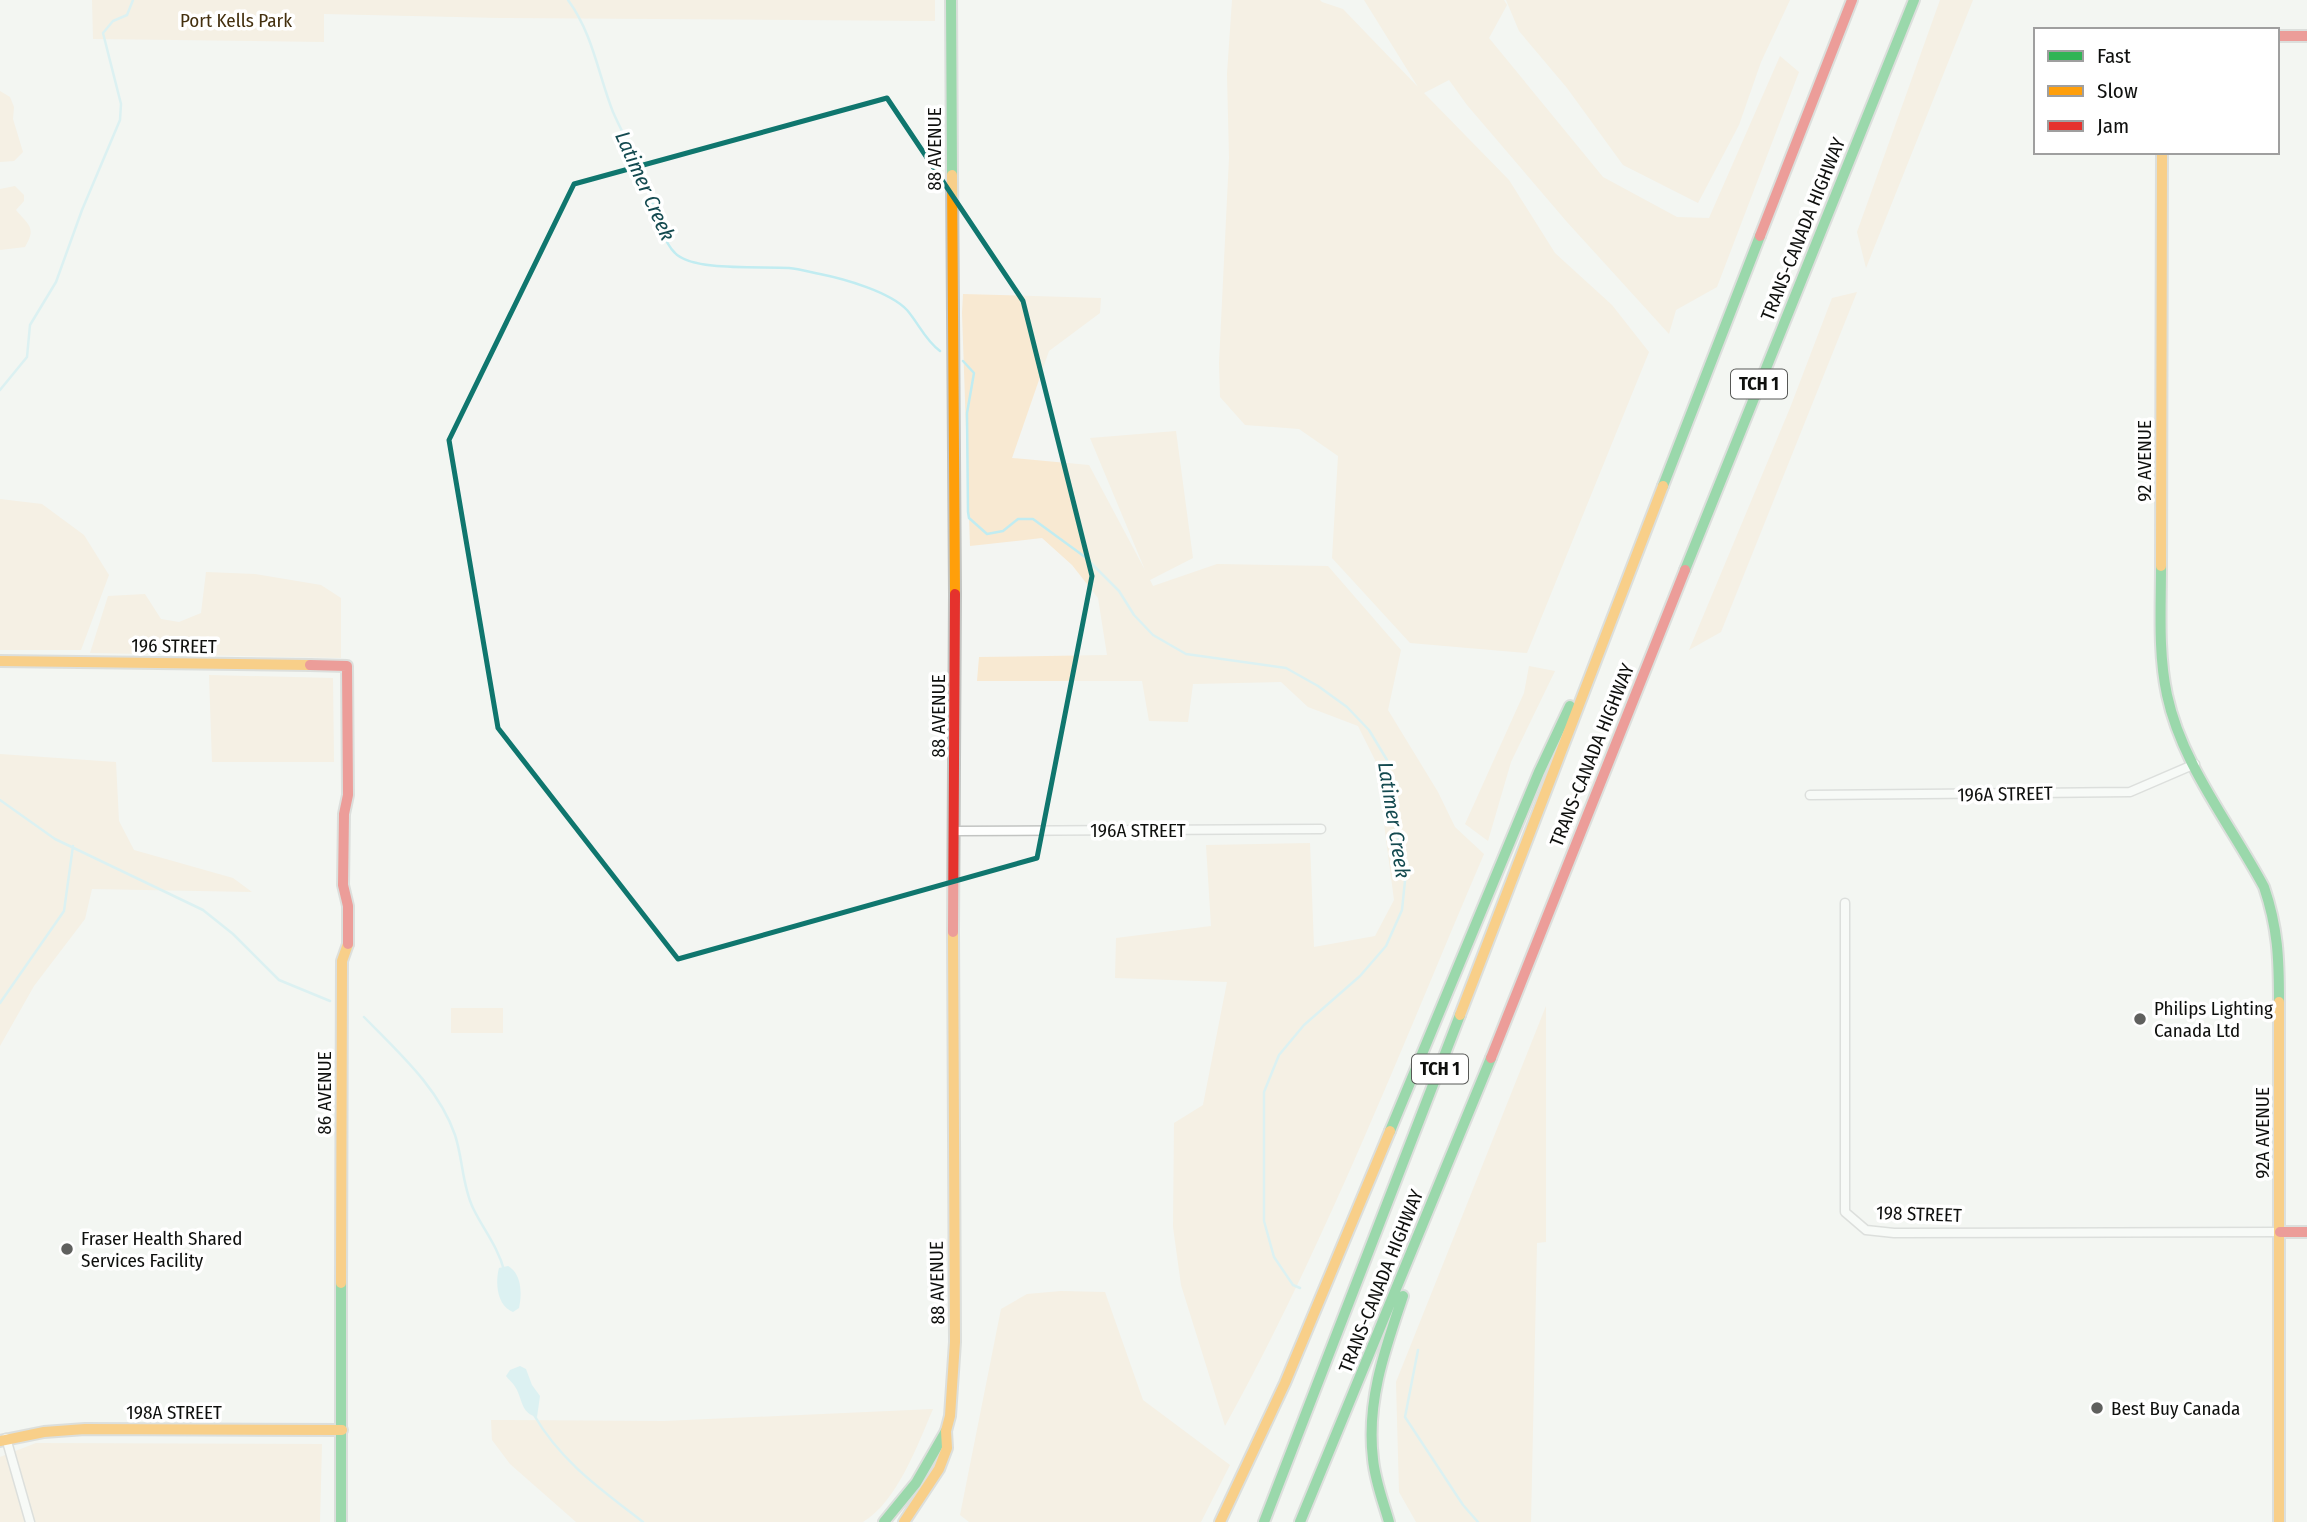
<svg xmlns="http://www.w3.org/2000/svg" width="2307" height="1522" font-family="'Fira Sans Condensed',sans-serif">
	<style>
		.green { fill: #f8e9d2 }
		.water { fill: #c1ecf1 }
		.lines { fill: none; stroke-linecap: round; stroke-linejoin: round }
		.stream { stroke: #c1ecf1; stroke-width: 2.5 }
		.street-casing { stroke: #c2c4c2; stroke-width: 11 }
		.fast-casing { stroke: #c2c4c2; stroke-width: 14 }
		.slow-casing { stroke: #c2c4c2; stroke-width: 14 }
		.jam-casing { stroke: #c2c4c2; stroke-width: 14 }
		.street { stroke: #fdfefd; stroke-width: 8 }
		.fast { stroke: #30b455; stroke-width: 10 }
		.slow { stroke: #ff9f0a; stroke-width: 10 }
		.jam { stroke: #e5322d; stroke-width: 10 }
		.marked { fill: none; stroke: #0f766e; stroke-width: 5; stroke-linejoin: round }
		.poi-dot { fill: #5f605e; stroke: #fff; stroke-width: 2.5 }
		.labels { text-anchor: middle; dominant-baseline: central; stroke-width: 7; stroke-linejoin: round; paint-order: stroke }
		.shield { fill: #fff; stroke: #575856; stroke-width: 2 }
		.shield-label { font-size: 18px; font-weight: bold; fill: #0f100e }
		.park-label { font-size: 19px; fill: #44300f; stroke: #fff }
		.street-label { font-size: 19px; fill: #0f100e; stroke: #fff }
		.poi-label { font-size: 19px; fill: #0f100e; stroke: #fff; text-anchor: start }
		.water-label { font-size: 21px; font-style: italic; fill: #144a50; stroke: #fff }
	</style>
	<rect width="100%" height="100%" fill="#f3f5f2"/>
	<!-- green -->
	<path class="green" d="M92 0H935V21L500 18 324 14V42L93 39Z
		M1232 0H1320L1322 2 1343 9 1418 87 1364 0H1504L1507 5 1489 38 1603 177 1677 217 1709 218 1780 56 1799 72 1717 287 1676 310 1669 334 1567 222 1467 105 1449 80 1424 93 1509 180 1555 253 1612 305 1649 352 1527 653 1410 643 1332 558 1338 456 1299 429 1245 425 1220 397 1219 363 1229 158 1227 74Z
		M1506 0H1790L1761 62 1739 125 1698 203 1623 165 1567 88 1519 31Z
		M1940 0H1973L1866 268 1857 232Z
		M0 91 10 97 14 107 13 119 23 152 14 161 0 162Z
		M15 186 24 195V201L16 210C28 225 37 227 25 247L0 250V189Z
		M1857 292 1721 632 1689 650 1790 408 1832 298Z
		M963 294 1101 298 1100 313 1049 351 1012 458 1089 465 1145 570 1090 438 1176 431 1193 558 1150 580 1153 586 1217 564 1328 566 1401 650 1388 710 1438 792 1455 827 1484 854C1402 1046 1326 1243 1225 1426L1181 1285 1173 1227 1174 1123 1203 1105 1227 982 1115 978 1116 938 1211 926 1206 845 1310 843 1314 947 1375 936 1394 900 1376 762 1358 726 1308 707 1281 682 1193 684 1188 722 1149 721 1142 681H977L979 657 1107 655 1098 598 1072 565 1042 538 970 546 962 313Z
		M0 499 42 504 84 535 109 575 81 650H0Z
		M206 572 255 574 321 585 341 598V658L90 653 108 596 145 594 161 619 179 622 201 613Z
		M1529 666 1555 671 1511 762 1488 841 1465 824 1524 693Z
		M209 675 333 678 334 762H212Z
		M0 754 116 762 119 821 134 850 233 878 252 892 92 889 85 919 34 986 0 1046Z
		M1546 1006V1242L1537 1243 1531 1522H1416L1399 1492 1396 1382Z
		M451 1008H503V1033H451Z
		M1061 1291 1105 1292 1143 1400 1230 1465 1201 1522H969L960 1515 1001 1309 1027 1294Z
		M933 1409C918 1444 897 1502 863 1522H576L510 1464 492 1440 491 1420 664 1421Z
		M36 1443 322 1444 320 1522H0V1457Z"/>
	<!-- water -->
	<path class="water" d="M508 1266C522 1274 522 1294 519 1308L513 1312C497 1306 495 1283 499 1268Z
		M520 1366 526 1369 532 1385 540 1396 537 1417C522 1413 523 1403 517 1390 514 1384 510 1381 506 1376L510 1370Z"/>
	<g class="lines">
		<!-- stream -->
		<path class="stream" d="M568 0C593 34 598 74 613 112 624 137 638 160 647 185 653 203 661 240 675 253 693 272 762 266 789 268 799 269 810 272 820 274 845 279 890 292 907 310 919 324 925 340 940 351
			M963 361 974 373 967 413 968 512 969 518 987 534 1003 531 1018 519H1033L1085 557 1119 591 1134 615 1153 635 1186 654 1286 668 1318 686 1347 707 1369 730 1387 760 1397 834 1406 871 1402 910 1386 946 1360 976 1304 1025 1279 1055 1264 1092V1221L1274 1257 1293 1285 1300 1288
			M0 390 27 357 30 325 56 282 82 210 120 120 121 104 103 33 113 21 127 15 133 0
			M0 800 55 839 203 910 233 934 279 980 330 1001
			M0 1003 64 911 73 846
			M364 1017C398 1052 439 1088 455 1135 463 1159 462 1185 473 1208 483 1229 498 1247 504 1270
			M1418 1350 1405 1417 1463 1505 1478 1522
			M534 1415C561 1462 602 1490 643 1522"/>
		<!-- street casing -->
		<g class="street-casing">
			<path id="street" d="M1810 795 2130 792 2195 764
				M955 831 1321 829
				M1845 903V1212L1866 1230 1894 1233 2280 1232
				M6 1438 30 1522"/>
		</g>
		<!-- fast casing -->
		<g class="fast-casing">
			<path id="fast" d="M951 0 952 175
				M1663 486 1760 236
				M2161 566C2161 609 2158 653 2167 695 2182 765 2231 825 2264 887 2278 928 2279 959 2279 1002
				M1685 570 1914 0
				M1390 1131 1539 772 1570 706
				M341 1283V1522
				M884 1522 916 1483 946 1431
				M1264 1522 1460 1015
				M1300 1522 1491 1058
				M1389 1522C1383 1501 1375 1481 1373 1459 1366 1402 1385 1349 1403 1296"/>
		</g>
		<!-- slow casing -->
		<g class="slow-casing">
			<path id="slow" d="M952 175 955 594
				M2161 566 2162 152
				M0 661 310 665
				M2279 1002V1522
				M1460 1015 1663 486
				M341 1283 342 961 348 944
				M0 1441 44 1432 85 1429 342 1430
				M904 1522 939 1469 947 1448 946 1431 950 1416 955 1342 953 932
				M1220 1522 1285 1383 1390 1131"/>
		</g>
		<!-- jam casing -->
		<g class="jam-casing">
			<path id="jam" d="M2277 36H2307
				M1760 236 1852 0
				M310 665 347 666 348 795 344 814 343 885 348 906V944
				M953 932 955 594
				M1491 1058 1685 570
				M2280 1232H2307"/>
		</g>
		<!-- street -->
		<use href="#street" class="street"/>
		<!-- fast -->
		<use href="#fast" class="fast"/>
		<!-- slow -->
		<use href="#slow" class="slow"/>
		<!-- jam -->
		<use href="#jam" class="jam"/>
	</g>
	<!-- marked area -->
	<path d="M0 0H2307V1522H0ZM887 98 1023 301 1092 576 1037 858 678 959 498 728 449 440 574 184Z" fill="#f3f5f2" fill-opacity=".55" fill-rule="evenodd"/>
	<path class="marked" d="M887 98 1023 301 1092 576 1037 858 678 959 498 728 449 440 574 184Z"/>
	<!-- markers -->
	<g class="poi-dot">
		<circle cx="2140" cy="1019" r="7"/>
		<circle cx="67" cy="1249" r="7"/>
		<circle cx="2097" cy="1408" r="7"/>
	</g>
	<g class="labels">
		<!-- shield labels -->
		<g class="shield">
			<rect x="1731" y="369.5" width="56" height="29" rx="5"/>
			<rect x="1412" y="1054.5" width="56" height="29" rx="5"/>
		</g>
		<g class="shield-label">
			<text x="1759" y="384">TCH 1</text>
			<text x="1440" y="1069">TCH 1</text>
		</g>
		<!-- park labels -->
		<g class="park-label">
			<text x="236" y="20">Port Kells Park</text>
		</g>
		<!-- street labels -->
		<g class="street-label">
			<text transform="translate(934 149) rotate(-90)">88 AVENUE</text>
			<text transform="translate(1803 229) rotate(-68)">TRANS-CANADA HIGHWAY</text>
			<text transform="translate(2144 461) rotate(-90)">92 AVENUE</text>
			<text transform="translate(174 646) rotate(1)">196 STREET</text>
			<text transform="translate(938 716) rotate(-90)">88 AVENUE</text>
			<text transform="translate(1592 755) rotate(-68)">TRANS-CANADA HIGHWAY</text>
			<text transform="translate(2005 794) rotate(-1)">196A STREET</text>
			<text x="1138" y="830">196A STREET</text>
			<text transform="translate(324 1093) rotate(-90)">86 AVENUE</text>
			<text transform="translate(2262 1133) rotate(-90)">92A AVENUE</text>
			<text transform="translate(1919 1214) rotate(2)">198 STREET</text>
			<text transform="translate(1381 1281) rotate(-68)">TRANS-CANADA HIGHWAY</text>
			<text transform="translate(937 1283) rotate(-91)">88 AVENUE</text>
			<text x="174" y="1412">198A STREET</text>
		</g>
		<!-- poi labels -->
		<g class="poi-label">
			<text x="2154" y="1008">Philips Lighting<tspan x="2154" dy="22">Canada Ltd</tspan></text>
			<text x="81" y="1238">Fraser Health Shared<tspan x="81" dy="22">Services Facility</tspan></text>
			<text x="2111" y="1408">Best Buy Canada</text>
		</g>
		<!-- water labels -->
		<g class="water-label">
			<text transform="translate(645 186) rotate(66)">Latimer Creek</text>
			<text transform="translate(1394 820) rotate(81)">Latimer Creek</text>
		</g>
	</g>
	<!-- legend -->
	<rect x="2034" y="28" width="245" height="126" fill="#ffffff" stroke="#9f9f9f" stroke-width="2"/>
	<rect x="2048" y="51" width="35" height="10" fill="#30b455" stroke="#9f9f9f" stroke-width="2"/>
	<text x="2097" y="63" font-size="21" fill="#0f100e">Fast</text>
	<rect x="2048" y="86" width="35" height="10" fill="#ff9f0a" stroke="#9f9f9f" stroke-width="2"/>
	<text x="2097" y="98" font-size="21" fill="#0f100e">Slow</text>
	<rect x="2048" y="121" width="35" height="10" fill="#e5322d" stroke="#9f9f9f" stroke-width="2"/>
	<text x="2097" y="133" font-size="21" fill="#0f100e">Jam</text>
</svg>
